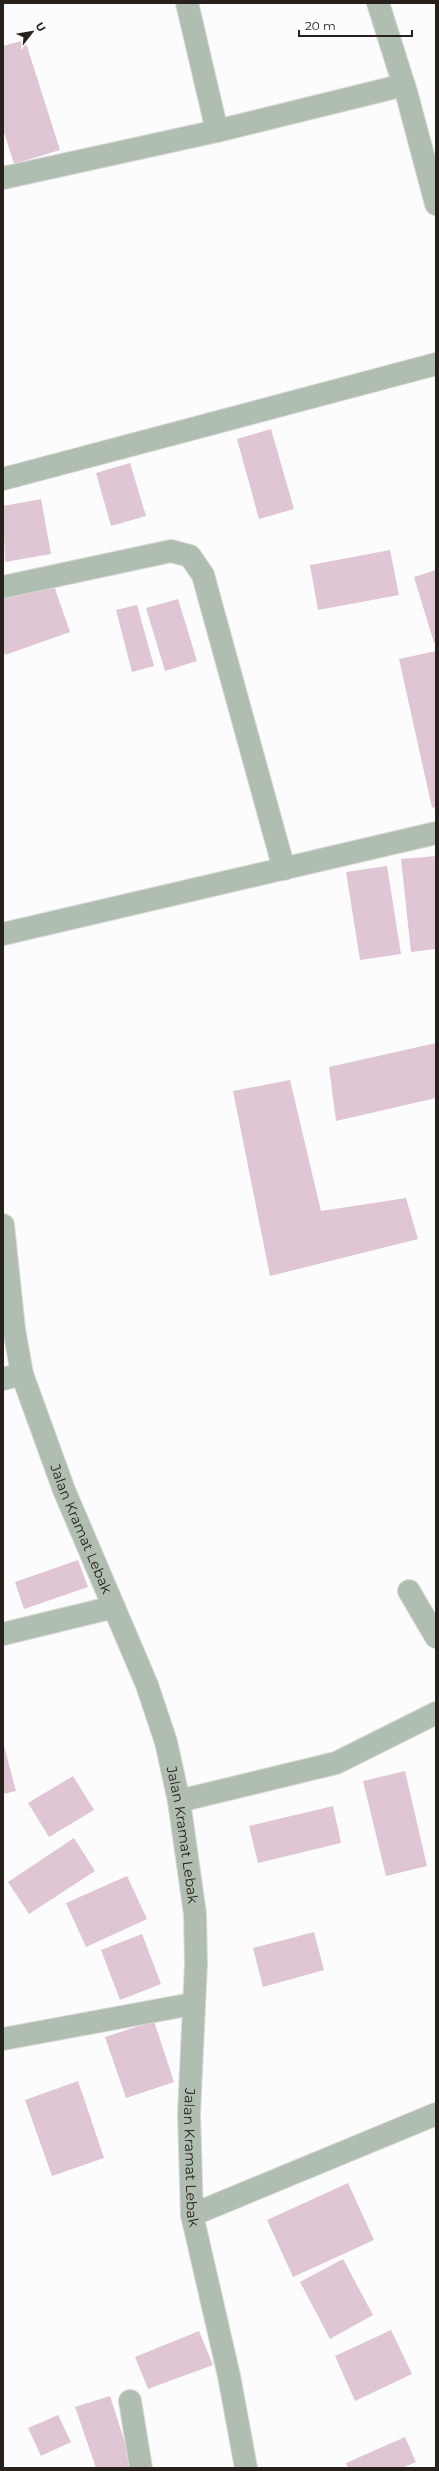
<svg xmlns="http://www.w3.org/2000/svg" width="439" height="2471" font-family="Montserrat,sans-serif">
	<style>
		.building { fill: #e0c6d5 }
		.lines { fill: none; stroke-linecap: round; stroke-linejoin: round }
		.minor-casing { stroke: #dad9d8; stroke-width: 24 }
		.minor { stroke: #afbeb0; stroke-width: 22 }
		.labels { text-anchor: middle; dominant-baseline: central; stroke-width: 3.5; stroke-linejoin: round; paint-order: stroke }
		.street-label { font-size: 14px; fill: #28201a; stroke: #fcfcfc }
	</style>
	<rect width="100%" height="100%" fill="#fcfcfc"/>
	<!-- building -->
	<path class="building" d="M25 40 60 150 14 164 3 129V46Z
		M271 429 294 509 259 519 237 439Z
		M130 463 146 516 111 526 96 473Z
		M41 499 51 554 5 562 3 506Z
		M390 550 399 595 318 610 310 565Z
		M436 570V642L434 643 414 577Z
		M52 580 70 632 5 655 3 649V598Z
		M178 599 197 661 165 671 146 608Z
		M137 605 154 666 132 672 116 610Z
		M436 651V807L432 808 399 659Z
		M436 856V949L411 952 401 859Z
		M387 866 401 954 360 960 346 872Z
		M436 1043V1098L336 1121 329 1067Z
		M290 1080 321 1211 406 1198 418 1239 270 1276 233 1091Z
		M78 1560 88 1587 24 1609 15 1582Z
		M3 1742 16 1791 3 1794Z
		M405 1771 427 1866 386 1876 363 1781Z
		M73 1776 94 1810 49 1837 28 1803Z
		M333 1806 341 1843 258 1863 249 1826Z
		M74 1838 95 1871 29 1914 8 1882Z
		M127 1876 147 1919 86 1947 66 1903Z
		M314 1932 324 1970 263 1987 253 1948Z
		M142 1934 161 1984 120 2000 101 1950Z
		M154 2021 174 2082 126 2098 105 2037Z
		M78 2081 104 2158 52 2176 25 2100Z
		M348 2183 374 2240 293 2277 267 2220Z
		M343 2259 373 2315 330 2339 300 2282Z
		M391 2330 412 2374 355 2401 335 2356Z
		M199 2331 213 2365 148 2389 135 2357Z
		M110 2396 133 2468H96L75 2407Z
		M58 2415 71 2442 41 2456 28 2428Z
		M405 2437 416 2462 402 2468H348L346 2463Z"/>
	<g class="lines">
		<!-- minor casing -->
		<g class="minor-casing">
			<g id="minor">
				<path d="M187 3 217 131"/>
				<path d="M378 3 407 95 436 204"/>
				<path d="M3 178 217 131 404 85"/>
				<path d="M3 479 436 364"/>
				<path d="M3 587 171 551 190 556 203 575 284 869"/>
				<path d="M3 934 436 833"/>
				<path id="s1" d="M3 1225 14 1329 22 1374 64 1490 147 1685 166 1742 179 1801 195 1914 196 1964 189 2114 192 2215 229 2376 246 2468"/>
				<path d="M3 1379 22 1374"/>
				<path d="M409 1591 436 1637"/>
				<path d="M3 1634 114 1607"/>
				<path d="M179 1801 336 1763 436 1713"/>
				<path d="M3 2039 192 2004"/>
				<path d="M192 2215 436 2114"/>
				<path d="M130 2401 141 2468"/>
			</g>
		</g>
		<!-- minor -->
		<use href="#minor" class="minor"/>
	</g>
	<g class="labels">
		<!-- street labels -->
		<g class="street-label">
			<text stroke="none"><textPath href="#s1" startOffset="316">Jalan Kramat Lebak</textPath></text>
			<text stroke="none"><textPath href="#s1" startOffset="640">Jalan Kramat Lebak</textPath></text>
			<text stroke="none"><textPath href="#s1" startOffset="964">Jalan Kramat Lebak</textPath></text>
		</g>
	</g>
	<!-- border -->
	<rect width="439" height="2471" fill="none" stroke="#28201a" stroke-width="8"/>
	<!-- north arrow -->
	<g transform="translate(32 32) rotate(59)" stroke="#fcfcfc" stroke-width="3" paint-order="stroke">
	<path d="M0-3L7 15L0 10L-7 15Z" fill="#28201a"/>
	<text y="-6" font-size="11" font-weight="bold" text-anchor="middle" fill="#28201a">U</text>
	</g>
	<!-- scale -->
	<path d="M299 30v6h113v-6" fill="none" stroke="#28201a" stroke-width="2"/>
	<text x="305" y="30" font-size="12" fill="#28201a" stroke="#fcfcfc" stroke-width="3" paint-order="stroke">20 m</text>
</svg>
